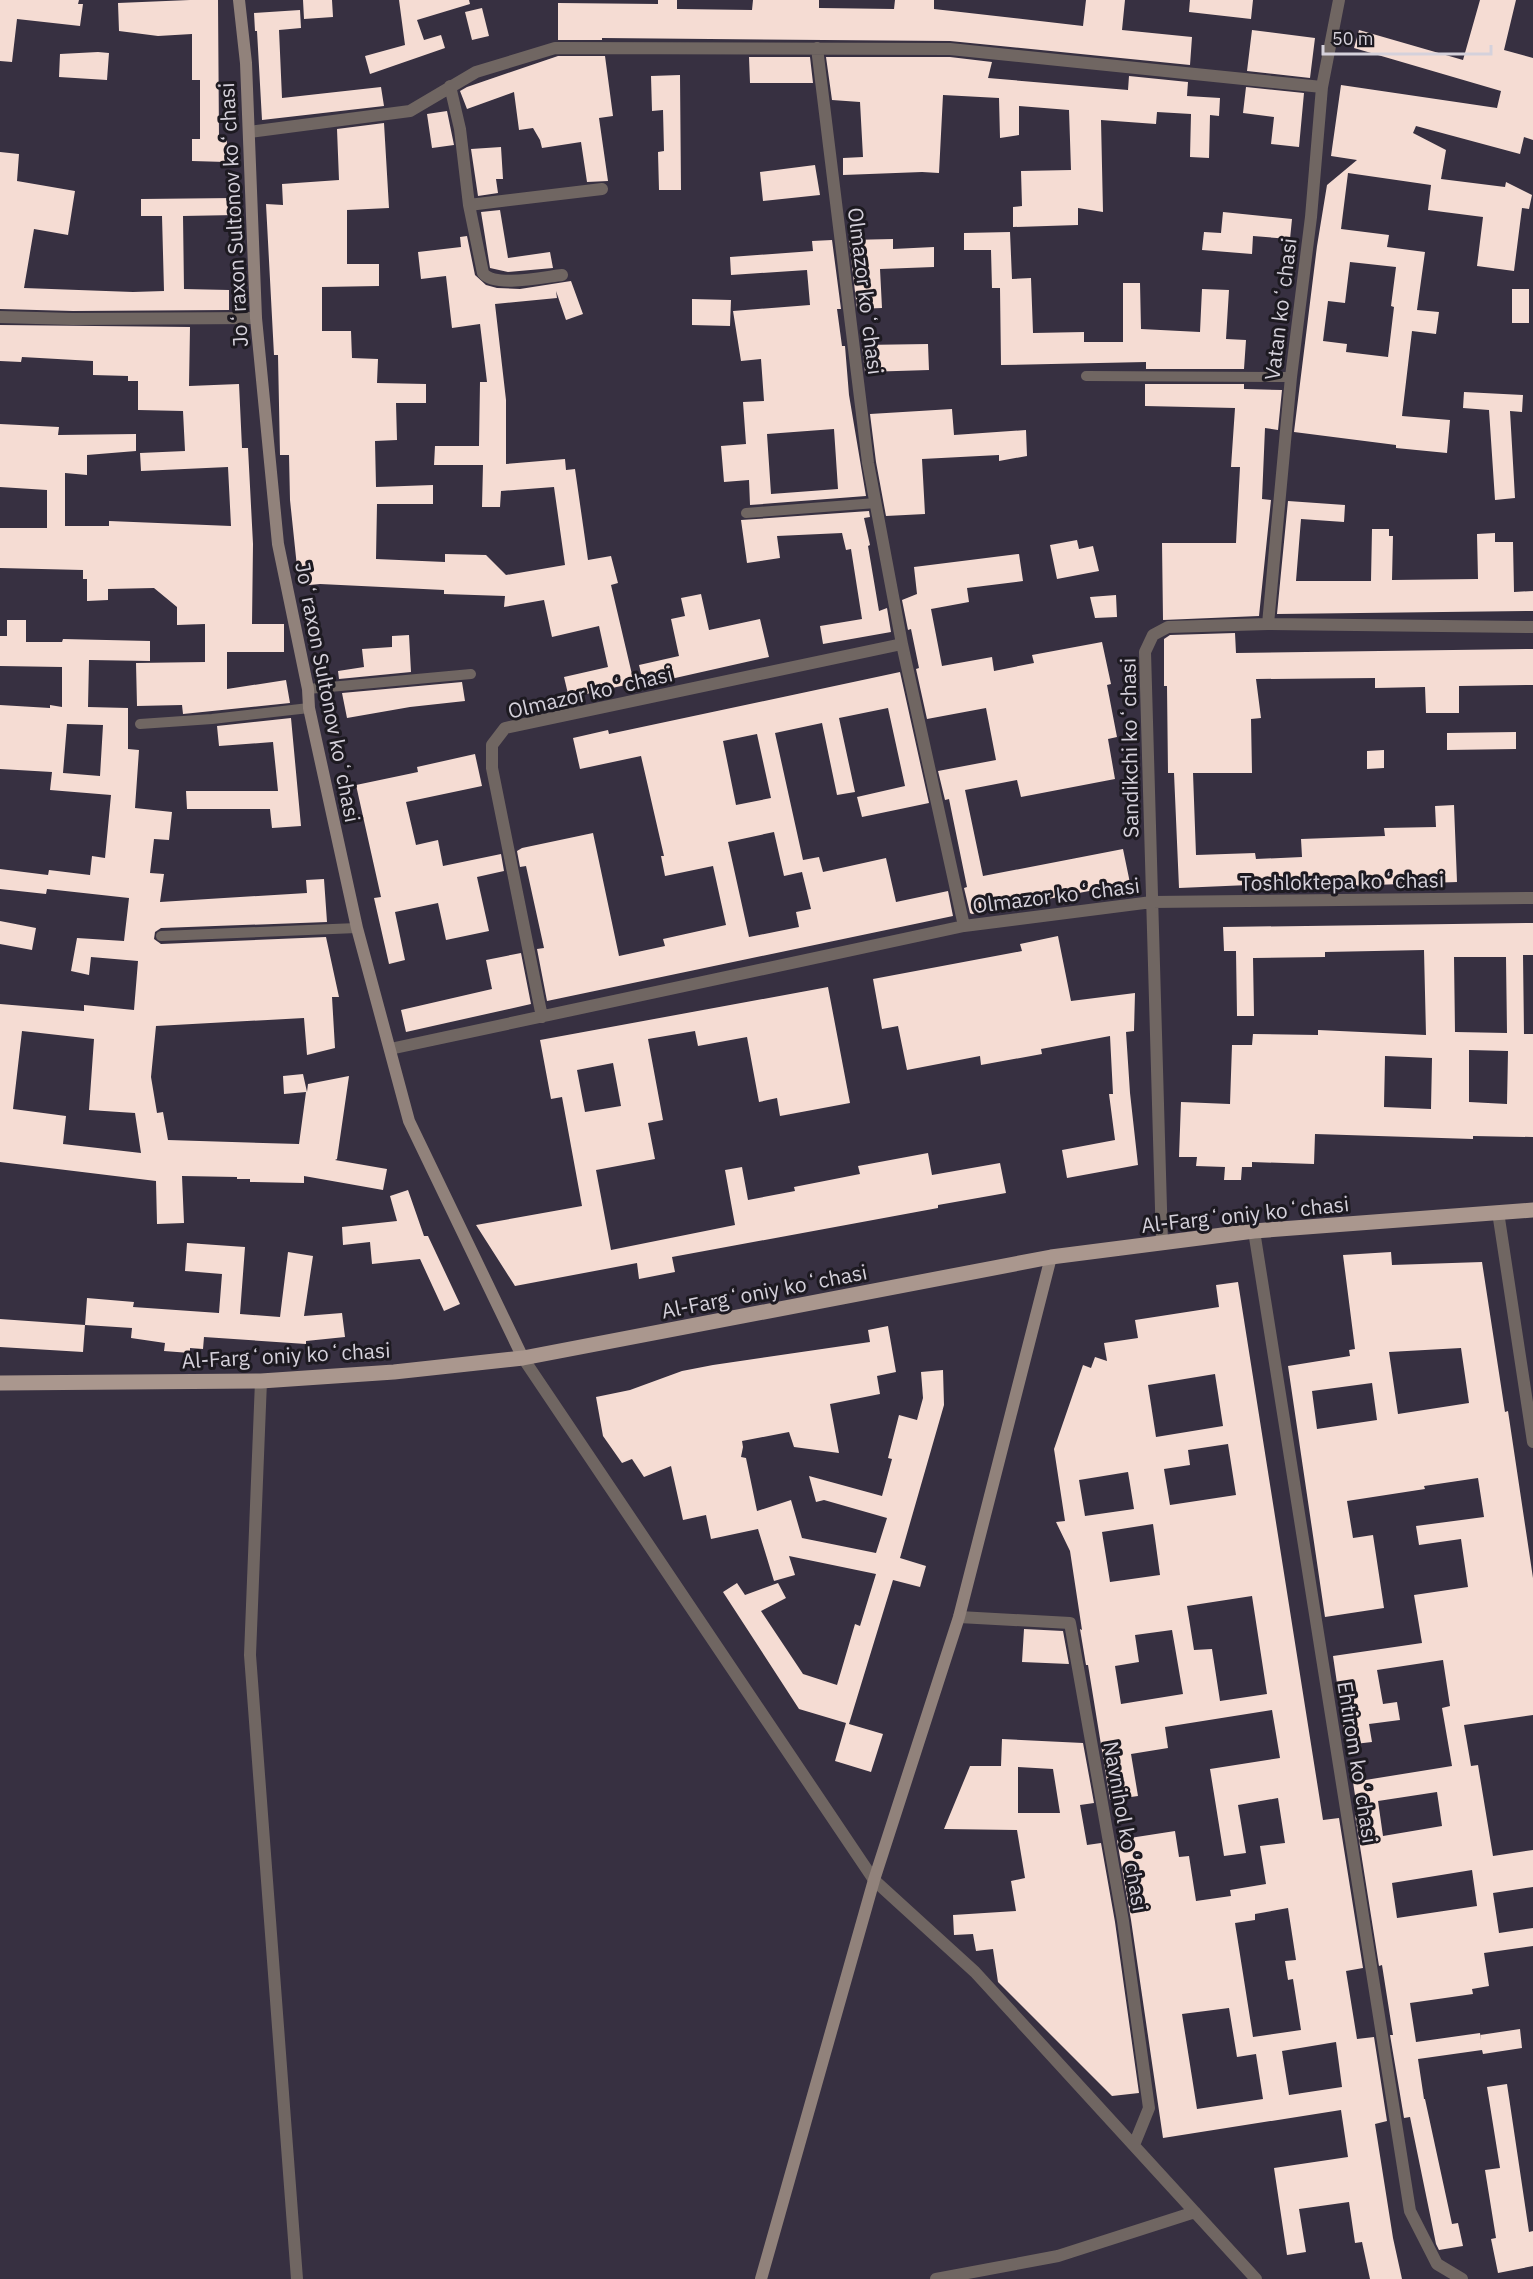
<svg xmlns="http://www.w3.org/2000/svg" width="1533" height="2279" font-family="'IBM Plex Sans',sans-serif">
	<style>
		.building { fill: #f5dcd3; fill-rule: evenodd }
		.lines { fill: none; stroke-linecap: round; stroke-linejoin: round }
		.lane { stroke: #706662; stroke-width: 10 }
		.street { stroke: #706662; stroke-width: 12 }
		.secondary { stroke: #91827b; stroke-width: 12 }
		.primary { stroke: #aa978e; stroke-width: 15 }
		.labels { text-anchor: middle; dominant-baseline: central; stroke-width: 6; stroke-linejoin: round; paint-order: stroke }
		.street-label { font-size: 21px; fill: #d5d1db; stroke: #1d1a21 }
	</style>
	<rect width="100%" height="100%" fill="#373041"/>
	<!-- building -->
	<path class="building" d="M0 0H79L78 4H83L80 26 17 19 12 62 0 61Z
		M190 0H218L219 139 227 140 226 162 192 161V139H200V80H192V34L158 36 119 31 118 3Z
		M303 0H332L333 17 304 19Z
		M399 0H469L470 4 417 20 424 40 441 35 445 48 370 74 365 56 405 45Z
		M658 0H677V9L752 10 753 0H819V8L894 9 895 0H934V9L1083 26 1086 0H1125L1122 30 1192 37 1190 65 950 41 602 38V40H558V3L658 4Z
		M1190 0H1253L1251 19 1189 12Z
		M1480 0H1516L1504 50 1533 58V140L1524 137 1520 154 1416 126 1413 133 1446 150 1441 179 1505 187 1506 182 1532 195 1529 209 1522 208 1514 271 1477 266 1483 217 1428 210 1431 185 1348 173 1341 229 1389 235 1387 247 1425 252 1417 310 1439 312 1436 334 1412 331 1402 416 1450 420 1447 453 1396 448V445L1294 432 1317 246 1327 185 1357 160 1331 156 1341 85 1497 108 1501 91 1354 48 1359 30 1463 60ZM1350 262 1396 267 1391 306 1394 307 1388 357 1346 352 1347 344 1323 341 1328 301 1345 303Z
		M482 8 489 36 472 40 465 12Z
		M300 10 301 28 279 30 282 98 381 87 384 106 262 120 257 31H255L254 13Z
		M1252 30 1315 38 1310 78 1247 71Z
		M98 52 109 53 107 80 59 77 60 54Z
		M558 56H605L613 116 599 118 608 181 587 182 581 142 542 148 540 140 533 128 519 130 514 92 467 109 460 91 467 87Z
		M749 57H810L813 83H750Z
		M826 57H950L992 62 988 78 1128 90 1129 76 1188 82 1187 96 1220 98 1219 116 1210 115 1209 158 1190 157 1191 114 1157 112 1156 124 1101 120 1103 212 1078 208V225L1013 227V207L1022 206 1021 171 1071 170 1069 110 1019 106V135L1000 138 999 98 943 95 939 173 922 172 843 175V158L863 157 860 102 832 100Z
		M680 75 681 190H659L658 152 664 151 663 110 652 111 651 76Z
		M1246 87 1304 93 1299 147 1271 144 1274 117 1243 113Z
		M447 111 454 145 432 148 427 114Z
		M384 123 389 208 347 210V264H379V286L322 287V331H351L352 358 378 359 377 383 426 384V403H396L397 440 375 441 376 487 433 485V504H377L376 559 445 562V554L486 555 506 575 565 565 554 487 501 491 500 507H482L483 465H434L435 446H479L480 382H487L480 324 452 328 446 276 421 279 418 252 461 247 460 237 467 236 475 275 486 285 497 288 520 289 571 281 583 314 566 320 556 291 557 298 495 304 506 400V464L565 459 566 470 575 469 588 560 611 556 618 583 611 585 634 683 569 698 564 677 608 667 599 626 552 637 544 600 504 607 505 596 444 594V590L320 584 299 586 290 500 289 455H280L278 355H274L266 204 283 205 282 184 339 180 337 129Z
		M501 147 503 179H496L498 193 478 196 471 149Z
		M0 152 19 154 17 181 75 191 68 235 34 229 24 288 133 292 164 291 162 216H141V199L236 198V215L183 216 184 289 229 290V310L73 311 0 309Z
		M815 165 820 195 763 201 760 172Z
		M500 210 508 258 550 252 553 268 508 272 490 268 481 212Z
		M1223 212 1292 219 1290 239 1253 236 1252 254 1202 250 1204 232 1221 233Z
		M1010 232 1012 279 1031 278 1033 333 1084 332V342H1123V283H1140L1141 329 1200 332 1202 289 1229 290 1226 339 1246 340 1244 369H1146V362L1001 365 1000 288H992L991 250H964V233Z
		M893 239V249L934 247V267L880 269 882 308 857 309 849 240Z
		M832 240 841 309H837L842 346H845L849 395 866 496 750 505 749 480 724 482 721 446 746 444 743 402 764 401 761 359 741 361 733 311 810 305 807 270 731 275 730 257 813 251 812 241ZM834 429 838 489 771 494 767 434Z
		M1512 289H1529V323H1512Z
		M692 299 731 300 730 326 692 325Z
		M0 325 190 327 189 386 239 384 242 448H248L253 544 252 624H284V652H227V689L286 680 290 703 183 714 182 705 137 706 136 663 205 662V624L177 625V607L154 588 108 589V600L87 601V579H83V570L0 568V528H47V490L0 487V424L59 427 58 435 136 434V451L87 455V475L65 473V526H109V521L231 526 228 467 141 471 140 453 185 451 183 411 138 410V381H128V376L93 375V361L22 357 21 362 0 361Z
		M928 344 929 370 865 372 862 345Z
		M1145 384H1244V389L1282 390 1278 430 1265 428 1262 499 1271 500 1259 616 1163 620 1162 543H1236L1240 467H1231L1235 408 1145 406Z
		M1464 392 1523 395 1522 412 1510 411 1515 498 1495 500 1489 410 1463 408Z
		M952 409 954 435 1026 430 1027 456 999 461V455L922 459 925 514 886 516 876 462 870 414Z
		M1288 501 1345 505 1344 522 1301 519 1296 581H1371L1372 529H1389V536H1393L1392 580 1478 579 1477 534 1495 533V542H1513L1514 592 1533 591V611L1277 614Z
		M869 511 870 517 864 518 870 545 868 546 879 611 887 608 891 632 823 644 820 626 862 619 851 549 846 550 842 533 777 536 780 558 747 563 741 520Z
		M1077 540 1079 549 1093 546 1099 571 1057 579 1050 545Z
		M1019 554 1023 581 967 588 969 602 931 609 942 666 992 657 994 671 1034 663 1032 655 1102 642 1111 684 1107 685 1117 737 1108 739 1115 779 1021 797 1017 780 965 790 983 876 1123 849 1130 883 972 914 970 913 964 888 967 887 949 799 945 800 938 771 996 760 986 708 927 719 916 669 919 668 911 629 908 630 902 600 917 594 914 567Z
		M701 594 709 630 760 619 769 657 644 685 639 665 679 656 671 619 685 616 681 598Z
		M1116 595 1117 617 1095 618 1090 597Z
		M7 620H26V642H62L63 639 150 641V661L89 660 88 707 128 708V749L139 750 135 808 172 812 169 840 154 839 150 873 164 874 160 902 307 893 306 880 324 879 327 922 161 928 155 932 154 939 161 944 326 937 339 997H332L335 1048 307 1055 304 1018 156 1026 151 1077 157 1113 163 1112 168 1140 299 1144 306 1092 284 1094 283 1076 303 1074 307 1092 308 1084 349 1076 337 1159 335 1160 387 1169 383 1190 304 1176V1183L250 1182V1179H237V1177L182 1176 184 1223 157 1224 156 1181 0 1162V1004L84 1011V1005L134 1010 138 961 91 957 89 975 71 971 77 938 124 941 129 898 47 889 46 894 0 889V869L48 875 49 870 90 875 92 856 105 858 111 795 50 790 52 772 0 769V705L50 708V705L62 707V667L0 666V636H7ZM67 724 103 725 100 776 63 773ZM22 1031 94 1039 89 1110 135 1113 141 1153 63 1144 66 1116 13 1109Z
		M1235 633 1236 653 1533 649V685L1459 686V713H1426L1425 687 1375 688V678L1256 679 1261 718 1251 719 1252 773H1193L1196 855 1255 853 1256 859 1302 857 1301 839 1385 836 1384 828 1436 827 1435 806 1454 805 1457 882 1318 887V882L1179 888 1174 773H1168L1167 686H1164V639L1170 635Z
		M409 635 411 672 339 679 338 671 364 667 362 649 392 647V636Z
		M900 672 929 803 862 817 857 797 905 786 888 708 839 718 855 792 837 795 822 723 775 733 803 860 819 857 823 872 886 858 896 902 948 891 953 916 547 1001 537 949 544 948 526 866 520 867 517 851 522 848 593 833 619 956 665 946 663 939 726 925 713 866 665 876 661 856H664L641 756 580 769 573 738 608 730 609 734ZM757 734 771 798 736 805 723 741ZM774 832 784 876 802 872 811 909 796 912 799 927 749 937 728 842Z
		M462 682 465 701 410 707 347 718 342 693Z
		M291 718 301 826 272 828 270 809H187L186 791H278L273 742 219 746 217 726Z
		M1516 732V749L1447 750V733Z
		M1384 750V768L1367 769V751Z
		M475 754 482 786 406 802 416 845 438 840 443 866 501 854 504 871 477 877 489 931 446 940 438 903 395 912 405 960 389 964 374 898 381 897 356 785 418 772 417 767Z
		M0 921 36 928 32 950 0 944Z
		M1533 923V955H1523L1524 1034H1533V1137L1473 1136V1139L1315 1134 1314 1164 1252 1162V1167H1242L1241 1180H1224L1225 1167 1196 1166 1197 1157H1179L1181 1102 1230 1104 1232 1045H1252L1253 1034 1318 1035V1030L1426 1035 1424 950 1325 952V957L1253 958 1254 1016H1237L1236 951H1224L1223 927ZM1454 957H1506L1507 1033 1455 1032ZM1469 1050 1508 1051 1507 1104 1469 1102ZM1385 1056 1432 1058 1431 1109 1384 1107Z
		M1058 936 1071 1001 1135 993 1134 1031 1126 1032 1130 1093 1138 1165 1067 1178 1062 1150 1115 1140 1109 1094H1113L1110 1036 1041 1049 1042 1054 981 1065 980 1056 907 1070 898 1026 882 1029 873 979 1022 951 1020 944Z
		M521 953 531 1004 406 1032 401 1010 492 989 486 960Z
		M828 987 850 1103 780 1116 777 1098 759 1102 747 1037 698 1046 695 1031 648 1039 663 1120 648 1123 655 1159 596 1170 611 1250 735 1225 725 1170 742 1167 748 1200 795 1191 794 1187 860 1174 858 1166 928 1153 932 1175 1000 1163 1006 1193 938 1205V1208L672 1257 675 1272 639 1279 637 1263 515 1286 476 1225 582 1206 562 1097 551 1099 540 1040ZM613 1063 621 1106 585 1112 577 1070Z
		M408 1190 424 1236H428L460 1304 444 1311 420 1259 372 1264 370 1242 343 1245 342 1227 397 1221 390 1196Z
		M187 1243 245 1247 240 1314 280 1317 288 1252 313 1256 304 1316 342 1313 345 1337 306 1341V1344L204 1337 203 1349 190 1348V1353L164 1351 165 1343 131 1338 132 1328 85 1325 87 1298 134 1302 133 1307 219 1313 222 1274 185 1271Z
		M1391 1252 1392 1265 1482 1262 1505 1412 1508 1411 1533 1578V1715L1464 1725 1471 1766 1478 1765 1493 1856 1533 1850V1887L1493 1893 1499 1933 1533 1928V1946L1484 1953 1489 1986 1472 1989 1473 1994 1410 2003 1416 2042 1480 2033 1481 2040 1480 2035 1520 2029 1522 2048 1483 2054 1482 2050 1418 2059 1424 2099H1425L1452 2224 1458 2223 1463 2246 1439 2250 1436 2244 1410 2117 1404 2118 1390 2035H1393L1382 1965 1379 1966 1355 1815H1358L1353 1782 1452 1766 1442 1708 1450 1706 1443 1660 1377 1670 1383 1704 1397 1702 1400 1720 1369 1724 1372 1742 1346 1745 1333 1656 1422 1643 1414 1595 1468 1587 1461 1539 1419 1545 1416 1526 1484 1517 1478 1478 1424 1486 1425 1489 1347 1501 1353 1538 1373 1535 1384 1608 1325 1617 1288 1366 1350 1356 1349 1350 1355 1349 1343 1255ZM1461 1348 1469 1403 1398 1414 1389 1352ZM1372 1383 1377 1420 1317 1429 1312 1391ZM1437 1792 1442 1826 1383 1836 1378 1801ZM1472 1870 1477 1906 1397 1918 1392 1883Z
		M1238 1282 1323 1820 1339 1818 1363 1968 1346 1971 1357 2039 1374 2037 1387 2121 1375 2124 1393 2238 1402 2279H1370L1362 2242 1355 2243 1349 2202 1299 2209 1306 2252 1287 2255 1274 2168 1348 2157 1341 2110 1163 2138 1131 1920 1117 1840 1175 1831 1179 1857 1189 1856 1196 1901 1231 1896 1230 1890 1266 1884 1260 1846 1285 1843 1278 1798 1238 1805 1246 1853 1224 1856 1210 1769 1280 1758 1272 1710 1165 1727 1168 1748 1131 1754 1138 1796 1110 1800 1088 1665H1086L1080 1629 1082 1630 1070 1551 1056 1522 1065 1521 1054 1449 1083 1365 1091 1368 1095 1357 1107 1361 1104 1343 1138 1338 1135 1320 1219 1307 1216 1285ZM1215 1374 1223 1426 1156 1437 1148 1385ZM1228 1444 1236 1495 1170 1505 1164 1469 1190 1465 1188 1450ZM1128 1472 1134 1509 1085 1516 1079 1480ZM1153 1524 1160 1575 1110 1582 1102 1532ZM1252 1596 1267 1694 1220 1701 1212 1649 1194 1650 1187 1606ZM1172 1630 1183 1694 1121 1704 1115 1666 1139 1662 1135 1635ZM1288 1908 1296 1960 1285 1961 1288 1980 1293 1979 1301 2030 1253 2037 1235 1923 1255 1920V1914ZM1229 2008 1237 2057 1256 2054 1263 2099 1197 2109 1182 2014ZM1336 2042 1342 2087 1289 2095 1282 2051Z
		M0 1319 85 1325 83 1352 0 1347Z
		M888 1326 896 1372 877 1376 880 1394 830 1404 839 1453 794 1447 789 1432 742 1441 743 1447 741 1457 746 1458 757 1511 791 1500 802 1538 876 1553 887 1518 824 1500 816 1502 809 1476 882 1496 892 1459 888 1458 899 1415 917 1420 923 1398 921 1372 943 1370 944 1405 900 1558 926 1566 920 1587 893 1580 849 1724 883 1734 871 1772 835 1761 846 1723 799 1709 723 1592 737 1583 745 1595 778 1583 786 1598 761 1611 803 1674 837 1685 855 1624 860 1626 876 1574 789 1556 795 1575 774 1581 758 1529 711 1539 706 1515 683 1520 671 1466 644 1477 632 1459 622 1463 603 1436 596 1397 630 1390 682 1371 713 1365 870 1342 868 1330Z
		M1024 1629 1063 1631 1069 1664 1022 1662Z
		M1002 1739 1083 1743 1094 1803 1080 1805 1087 1845 1101 1843 1115 1922 1139 2093 1112 2096 998 1982 993 1949 976 1951 973 1934 954 1935 953 1915 1016 1911 1011 1881 1025 1878 1017 1830 944 1829 970 1766H1001ZM1018 1767 1053 1769 1060 1813H1018Z
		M1507 2084 1529 2232 1533 2231V2266L1498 2273 1491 2239 1496 2238 1485 2170 1500 2168 1487 2087Z"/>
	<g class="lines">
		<!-- lane -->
		<path class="lane" d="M1086 376 1291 377
			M746 513 876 503
			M308 689 471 674
			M140 724 212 719 309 708
			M161 936 357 928"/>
		<!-- street -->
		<path class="street" d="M817 48 868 463 902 644 964 926
			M450 86 460 129 469 205 483 273C494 288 544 277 562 275
			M249 132 410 111 476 72 555 48 950 49 1322 87
			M469 205 602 189
			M0 317 73 319 256 318
			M1268 624 1291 377 1311 217 1322 87 1339 0
			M542 1017 492 768V745L505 728 902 644
			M390 1049 964 926 1152 902 1533 898
			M1498 1212 1533 1442
			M1254 1231 1410 2211 1437 2264 1462 2279
			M1162 1243 1145 652 1153 635 1168 627 1268 624 1533 627
			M523 1358 874 1880 975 1972 1256 2279
			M261 1381 250 1655 297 2279
			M959 1617 1070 1623 1123 1921 1149 2108 1134 2145
			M936 2279 1058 2256 1195 2212"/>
		<!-- secondary -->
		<path class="secondary" d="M239 0 246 63 256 318 278 544 308 689 309 708 357 928 409 1121 523 1358
			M761 2279 874 1880 959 1617 1051 1257"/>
		<!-- primary -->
		<path class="primary" d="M0 1383 261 1381 394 1372 523 1358 1051 1257 1254 1231 1533 1210"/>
	</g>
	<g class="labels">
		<!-- street labels -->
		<g class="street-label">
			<text transform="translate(233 215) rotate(-93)">Joʻraxon Sultonov koʻchasi</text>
			<text transform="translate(866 291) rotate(83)">Olmazor koʻchasi</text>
			<text transform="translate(1280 309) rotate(-83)">Vatan koʻchasi</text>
			<text transform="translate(328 692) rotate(79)">Joʻraxon Sultonov koʻchasi</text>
			<text transform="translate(590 692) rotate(-13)">Olmazor koʻchasi</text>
			<text transform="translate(1129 748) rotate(-91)">Sandikchi koʻchasi</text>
			<text transform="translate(1342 881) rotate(-1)">Toshloktepa koʻchasi</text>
			<text transform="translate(1056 895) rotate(-7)">Olmazor koʻchasi</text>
			<text transform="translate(1245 1214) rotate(-6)">Al-Fargʻoniy koʻchasi</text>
			<text transform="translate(764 1291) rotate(-11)">Al-Fargʻoniy koʻchasi</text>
			<text transform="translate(286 1355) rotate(-3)">Al-Fargʻoniy koʻchasi</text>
			<text transform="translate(1358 1762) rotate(81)">Ehtirom koʻchasi</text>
			<text transform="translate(1126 1826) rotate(80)">Navnihol koʻchasi</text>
		</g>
	</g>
	<!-- scale -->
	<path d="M1323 45v9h168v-9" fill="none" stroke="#d5d1db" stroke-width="3"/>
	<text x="1332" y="45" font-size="18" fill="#d5d1db" stroke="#1d1a21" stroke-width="4.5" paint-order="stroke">50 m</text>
</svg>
